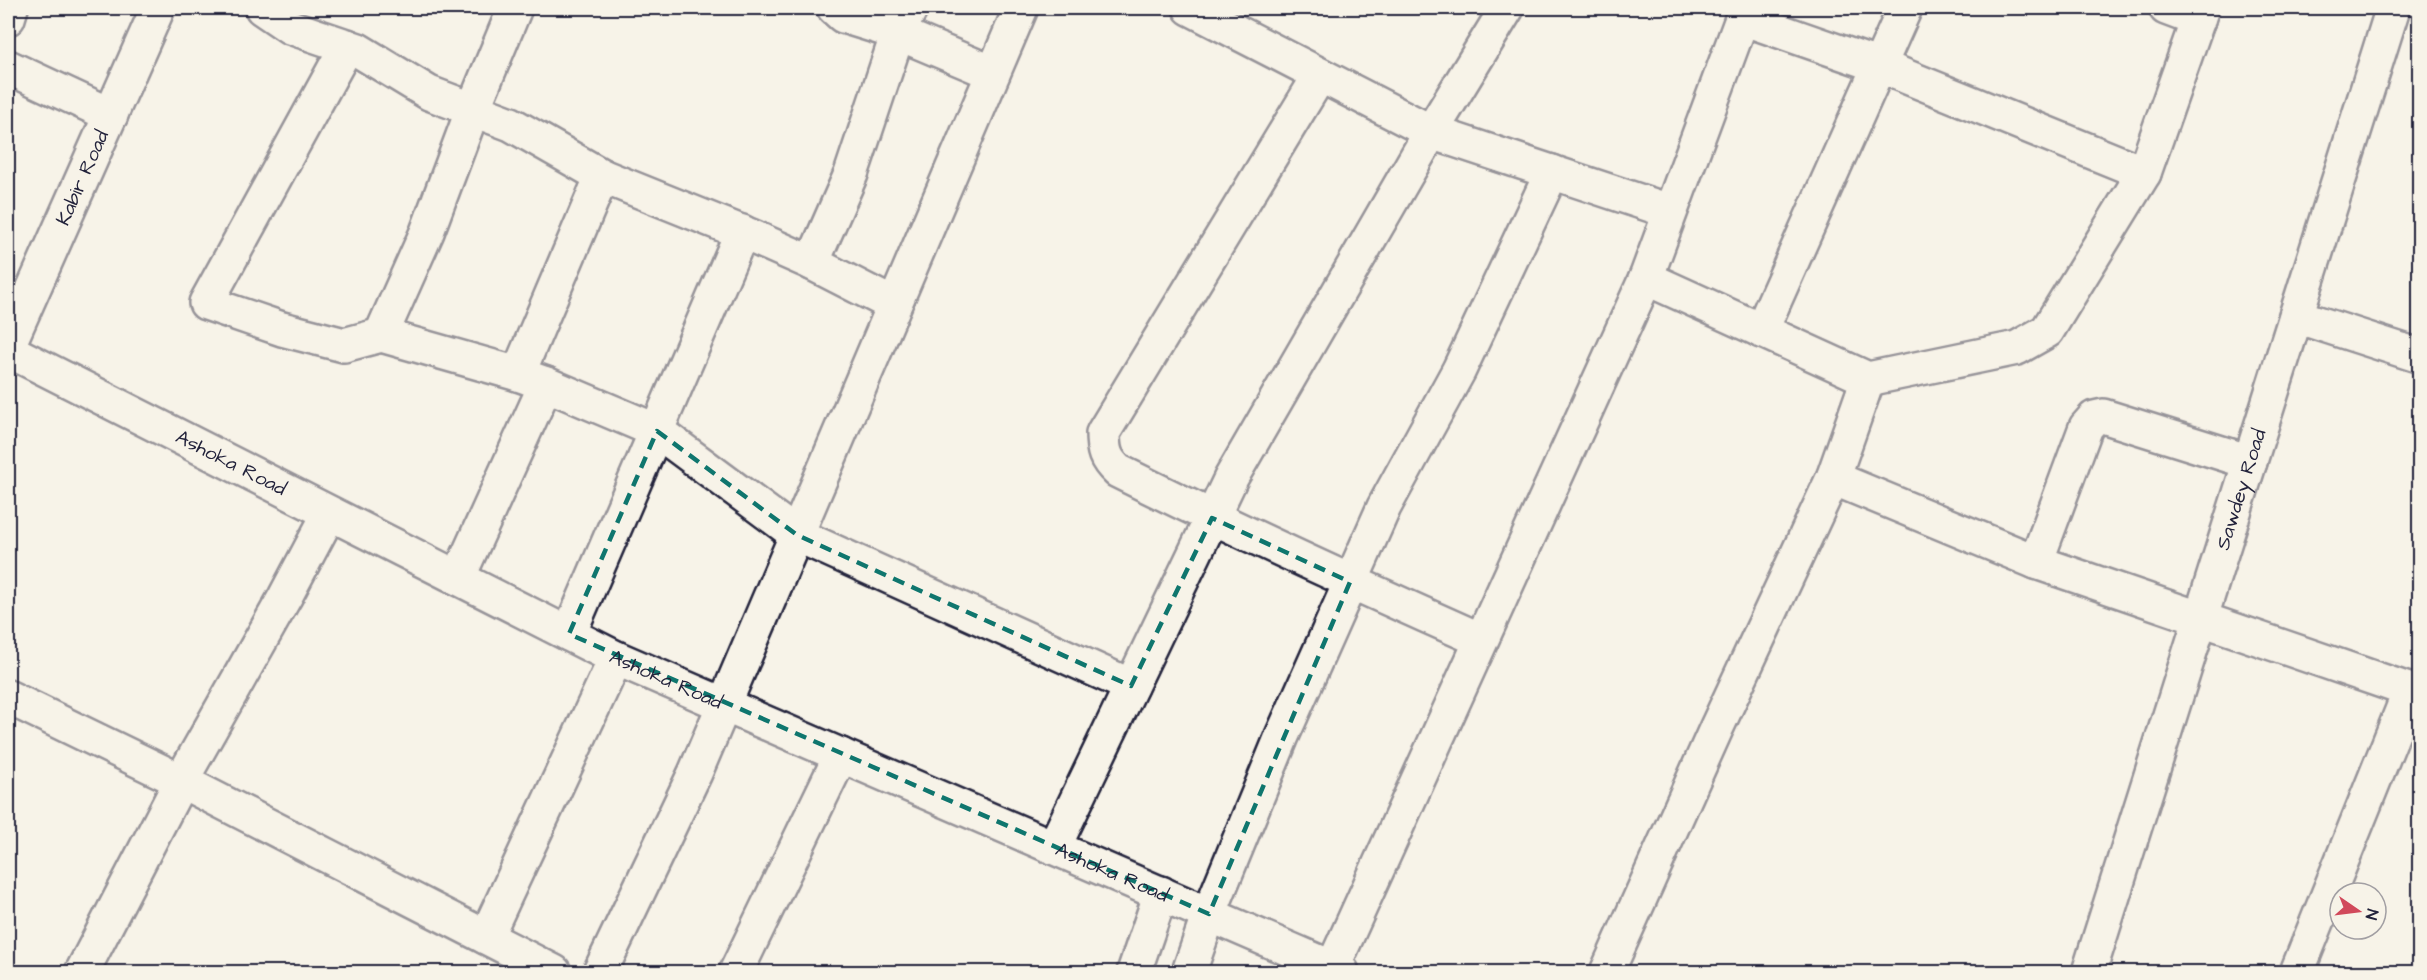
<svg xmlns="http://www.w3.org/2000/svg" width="2427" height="980" font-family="'Architects Daughter',sans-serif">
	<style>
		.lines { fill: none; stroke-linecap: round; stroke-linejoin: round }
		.minor-casing { stroke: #22223b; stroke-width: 38 }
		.tertiary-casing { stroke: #22223b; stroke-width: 38 }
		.minor { stroke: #f7f3e8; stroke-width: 33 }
		.tertiary { stroke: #f7f3e8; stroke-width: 33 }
		.marked { fill: none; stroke: #0f766e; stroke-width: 4.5; stroke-dasharray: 12 8; stroke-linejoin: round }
		.labels { text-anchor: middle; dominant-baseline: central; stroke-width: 6; stroke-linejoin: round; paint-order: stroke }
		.street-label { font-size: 20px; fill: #22223b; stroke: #f7f3e8 }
	</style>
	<rect width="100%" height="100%" fill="#f7f3e8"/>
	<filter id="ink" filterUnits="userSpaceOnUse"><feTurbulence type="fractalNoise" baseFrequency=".0167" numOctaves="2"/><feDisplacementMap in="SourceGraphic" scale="12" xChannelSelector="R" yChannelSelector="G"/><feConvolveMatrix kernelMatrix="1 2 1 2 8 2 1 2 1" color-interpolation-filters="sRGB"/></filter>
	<g filter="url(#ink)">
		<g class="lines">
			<!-- minor casing -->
			<g class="minor-casing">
				<g id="minor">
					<path d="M262 8 290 27 358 50 429 93 511 124 602 176 751 236 812 263 894 305"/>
					<path d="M834 8 843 16 898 33 993 73"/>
					<path d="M1190 8 1431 132 1669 211"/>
					<path d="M2166 8 2198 20"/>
					<path d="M8 18 11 8"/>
					<path d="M1742 18 1880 66 2144 173"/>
					<path d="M347 46 206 303 282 329 344 345 381 335 427 232 473 109 515 8"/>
					<path d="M8 67 111 115"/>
					<path d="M1320 75 1103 433C1103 451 1105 459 1118 471 1238 531 1359 586 1481 640"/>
					<path d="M812 263 851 174 898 33 911 8"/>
					<path d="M1646 278 1868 379 2017 348 2047 331 2144 173 2202 8"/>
					<path d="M2296 316 2420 356"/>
					<path d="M1761 331 1905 8"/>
					<path d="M381 335 518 374"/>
					<path id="s1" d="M8 346 158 8"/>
					<path d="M546 384 657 431 797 535 1131 686"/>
					<path d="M1833 478 2036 562 2420 694"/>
					<path d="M2036 562 2086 427 2094 418 2103 416 2250 462"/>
					<path d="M458 578 546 384 518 374 602 176"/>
					<path d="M569 634 742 232"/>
					<path d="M8 697 181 781 554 972"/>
					<path d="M1054 847 1231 478 1431 132 1507 8"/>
					<path d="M1209 914 1282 736 1384 507 1459 370 1552 172"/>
					<path d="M486 937 616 658"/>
					<path d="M1332 969 1646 278 1746 8"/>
					<path d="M82 972 181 781 285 597 329 514"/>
					<path d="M600 972 695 773 1021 8"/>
					<path d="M736 972 841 755"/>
					<path d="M1607 972 1716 729 1833 478 1868 379"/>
					<path d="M2297 972 2410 691"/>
				</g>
			</g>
			<!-- tertiary casing -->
			<g class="tertiary-casing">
				<g id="tertiary">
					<path id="s2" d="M8 350 616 658 1342 972"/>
					<path d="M1134 972 1161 893"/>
					<path d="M1189 972 1209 914"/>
					<path id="s3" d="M2089 972 2393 8"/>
				</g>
			</g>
			<!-- minor -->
			<use href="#minor" class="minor"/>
			<!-- tertiary -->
			<use href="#tertiary" class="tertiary"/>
		</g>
	</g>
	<!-- marked area -->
	<path d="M0 0H2427V980H0ZM657 431 797 535 1131 686 1212 518 1350 582 1209 914 569 634Z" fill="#f7f3e8" fill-opacity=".55" fill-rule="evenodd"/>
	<path class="marked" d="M657 431 797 535 1131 686 1212 518 1350 582 1209 914 569 634Z"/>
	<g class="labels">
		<!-- street labels -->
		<g class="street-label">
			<text stroke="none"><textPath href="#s1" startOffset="184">Kabir Road</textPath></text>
			<text stroke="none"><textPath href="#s2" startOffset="250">Ashoka Road</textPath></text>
			<text stroke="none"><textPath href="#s3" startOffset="506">Sawdey Road</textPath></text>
			<text stroke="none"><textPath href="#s2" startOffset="736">Ashoka Road</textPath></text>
			<text stroke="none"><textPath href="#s2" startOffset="1222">Ashoka Road</textPath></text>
		</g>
	</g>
	<!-- margin -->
	<rect width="2427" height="980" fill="none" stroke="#f7f3e8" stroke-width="30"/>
	<rect x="15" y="15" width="2397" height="950" fill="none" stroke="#22223b" stroke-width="2" filter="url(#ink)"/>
	<!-- north arrow -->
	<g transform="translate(2358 911) rotate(104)"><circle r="28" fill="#f7f3e8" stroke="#a29fa3" stroke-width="1.5"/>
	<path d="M0-4.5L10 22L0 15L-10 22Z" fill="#d1495b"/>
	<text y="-9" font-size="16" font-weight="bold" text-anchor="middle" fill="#22223b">N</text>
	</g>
</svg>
